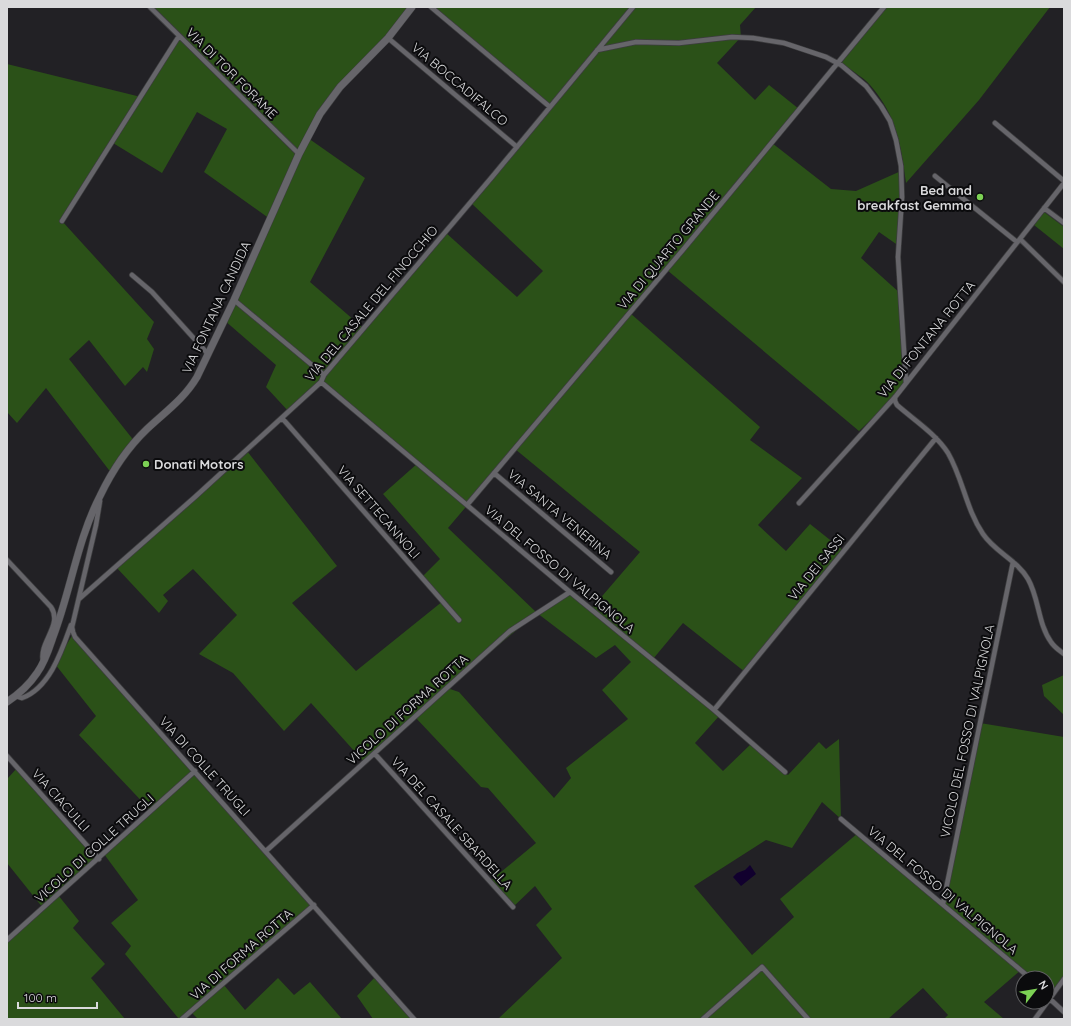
<svg xmlns="http://www.w3.org/2000/svg" width="1071" height="1026" font-family="Quicksand,sans-serif">
	<style>
		.green { fill: #2b5118; fill-rule: evenodd }
		.water { fill: #11002e }
		.lines { fill: none; stroke-linecap: round; stroke-linejoin: round }
		.minor-casing { stroke: #3d3d3f; stroke-width: 6 }
		.secondary-casing { stroke: #3d3d3f; stroke-width: 8 }
		.minor { stroke: #66656a; stroke-width: 4.5 }
		.secondary { stroke: #66656a; stroke-width: 7 }
		.poi-dot { fill: #7cd154; stroke: #0b0b0d; stroke-width: 1.5 }
		.labels { text-anchor: middle; dominant-baseline: central; stroke-width: 4; stroke-linejoin: round; paint-order: stroke }
		.street-label { font-size: 13px; fill: #dadadc; stroke: #0b0b0d }
		.poi-label { font-size: 13px; font-weight: bold; fill: #dadadc; stroke: #0b0b0d; text-anchor: end }
	</style>
	<rect width="100%" height="100%" fill="#222125"/>
	<!-- green -->
	<path class="green" d="M150 7H412L350 76 308 138 365 178 310 282 362 327 350 341 445 232 517 297 543 271 470 202 550 107 431 7H756L740 25 741 37 717 63 755 100 769 85 799 109 772 143 831 189 856 191 901 171 899 246 879 232 861 258 901 294 906 383 896 396 859 431 667 270 630 313 760 427 750 440 802 478 758 525 786 551 810 524 844 551 745 672 683 623 653 659 720 715 695 743 723 771 752 743 788 775 819 742 826 749 839 739 841 819 822 802 792 848 766 840 694 886 752 955 794 917 780 899 858 833 943 903 980 723 1064 737V979L1050 999 1047 993V978H1030L1021 970 984 1002 1004 1019H944L948 1015 923 988 888 1019H498L562 958 536 925 552 909 535 886 513 907 490 881 536 843 488 788 481 787 415 717 365 763 311 703 284 731 233 673 199 654 237 615 193 569 163 595 168 601 159 613 116 567 247 451 337 566 292 603 356 671 443 601 422 577 440 559 383 494 418 463 322 382 289 412 266 387 276 365 224 320 270 219 204 172 227 129 197 112 162 173 113 143 62 221 154 322 147 339 154 349 147 372 143 367 125 386 89 340 69 359 135 442 112 474 46 388 17 423 7 412V64L141 97 179 36ZM515 449 640 552 591 609 570 592 537 613 448 528ZM537 613 596 658 615 645 631 662 602 690 628 719 566 768 571 778 554 798 459 692 447 688Z
		M887 7H1050L979 100 906 183C901 145 897 116 870 85 863 77 852 71 843 64L842 62Z
		M1044 212 1064 227V249L1034 225Z
		M73 634 314 905 223 984 245 1010 278 978 294 995 310 982 342 1019H198L191 1012 182 1019H179L125 954 131 946 111 923 138 900 104 854 151 811 79 735 96 716 55 664Z
		M1064 675V715L1044 696 1042 685Z
		M17 768 99 859 58 895 79 921 73 928 105 964 91 978 125 1019H7V940L43 908 7 863V777L8 778Z
		M376 976 414 1019H373L357 996Z"/>
	<!-- water -->
	<path class="water" d="M750 865 756 874 741 886 733 877 737 873 745 870Z"/>
	<g class="lines">
		<!-- minor casing -->
		<g class="minor-casing">
			<path id="minor" d="M150 7 299 154
				M431 7 550 107
				M388 38 517 147
				M597 50 636 42 679 43 732 37 753 38 784 43 826 57 841 65 866 86 881 106 890 121 896 140 901 166 902 197 898 257 906 383
				M995 123 1064 181
				M935 176 1017 242
				M1044 208 1064 223
				M62 221 179 36
				M1020 239 1064 282
				M132 275 152 292 208 354
				M234 300 324 375
				M321 382 570 592 714 710 785 772
				M895 397V401L897 405C914 420 936 434 948 453 963 479 966 509 983 534 995 552 1017 560 1028 579 1039 598 1038 624 1051 642 1054 647 1059 650 1064 654
				M282 418 459 620
				M494 473 611 572
				M100 501 96 525 72 627 73 632 75 637 414 1019
				M799 503 896 396 1064 183
				M467 505 682 251 884 7
				M7 560 51 607C63 625 39 642 43 661
				M79 599 195 497 321 382 324 375 492 177 633 7
				M16 696 22 698C50 688 62 650 71 625
				M714 710 936 438
				M375 754 513 907
				M7 756 99 859
				M841 819 1030 978
				M266 851 510 631 570 592
				M943 904 1013 562
				M7 940 195 771
				M1047 993 1050 999 1064 1012
				M182 1019 314 905
				M703 1019 762 967 808 1019
				M1035 1019 1064 979"/>
		</g>
		<!-- secondary casing -->
		<g class="secondary-casing">
			<path id="secondary" d="M7 702C19 694 29 685 37 673 45 662 49 649 53 637 71 590 77 541 100 496 112 471 127 448 147 429 165 412 184 399 197 377L234 300 299 154 320 114 340 87 388 38 412 7"/>
		</g>
		<!-- minor -->
		<use href="#minor" class="minor"/>
		<!-- secondary -->
		<use href="#secondary" class="secondary"/>
	</g>
	<!-- markers -->
	<g class="poi-dot">
		<circle cx="980" cy="197" r="4"/>
		<circle cx="146" cy="464" r="4"/>
	</g>
	<g class="labels">
		<!-- street labels -->
		<g class="street-label">
			<text transform="translate(232 73) rotate(45)">VIA DI TOR FORAME</text>
			<text transform="translate(460 84) rotate(40)">VIA BOCCADIFALCO</text>
			<text transform="translate(668 250) rotate(-50)">VIA DI QUARTO GRANDE</text>
			<text transform="translate(371 303) rotate(-50)">VIA DEL CASALE DEL FINOCCHIO</text>
			<text transform="translate(216 307) rotate(-65)">VIA FONTANA CANDIDA</text>
			<text transform="translate(926 339) rotate(-51)">VIA DI FONTANA ROTTA</text>
			<text transform="translate(379 512) rotate(49)">VIA SETTECANNOLI</text>
			<text transform="translate(560 514) rotate(40)">VIA SANTA VENERINA</text>
			<text transform="translate(816 567) rotate(-51)">VIA DEI SASSI</text>
			<text transform="translate(560 569) rotate(40)">VIA DEL FOSSO DI VALPIGNOLA</text>
			<text transform="translate(407 709) rotate(-42)">VICOLO DI FORMA ROTTA</text>
			<text transform="translate(967 731) rotate(-78)">VICOLO DEL FOSSO DI VALPIGNOLA</text>
			<text transform="translate(205 766) rotate(48)">VIA DI COLLE TRUGLI</text>
			<text transform="translate(61 800) rotate(48)">VIA CIACULLI</text>
			<text transform="translate(452 823) rotate(48)">VIA DEL CASALE SBARDELLA</text>
			<text transform="translate(94 848) rotate(-42)">VICOLO DI COLLE TRUGLI</text>
			<text transform="translate(943 890) rotate(40)">VIA DEL FOSSO DI VALPIGNOLA</text>
			<text transform="translate(241 954) rotate(-41)">VIA DI FORMA ROTTA</text>
		</g>
		<!-- poi labels -->
		<g class="poi-label">
			<text x="972" y="190">Bed and<tspan x="972" dy="15">breakfast Gemma</tspan></text>
			<text x="154" y="464" text-anchor="start">Donati Motors</text>
		</g>
	</g>
	<!-- border -->
	<rect width="1071" height="1026" fill="none" stroke="#dadadc" stroke-width="16"/>
	<!-- north arrow -->
	<g transform="translate(1035 990) rotate(59)"><circle r="19" fill="#0b0b0d" stroke="#5e5e60"/>
	<path d="M0-3L7 15L0 10L-7 15Z" fill="#7cd154"/>
	<text y="-6" font-size="11" font-weight="bold" text-anchor="middle" fill="#dadadc">N</text>
	</g>
	<!-- scale -->
	<path d="M18 1002v6h79v-6" fill="none" stroke="#dadadc" stroke-width="2"/>
	<text x="24" y="1002" font-size="12" fill="#dadadc" stroke="#0b0b0d" stroke-width="3" paint-order="stroke">100 m</text>
</svg>
